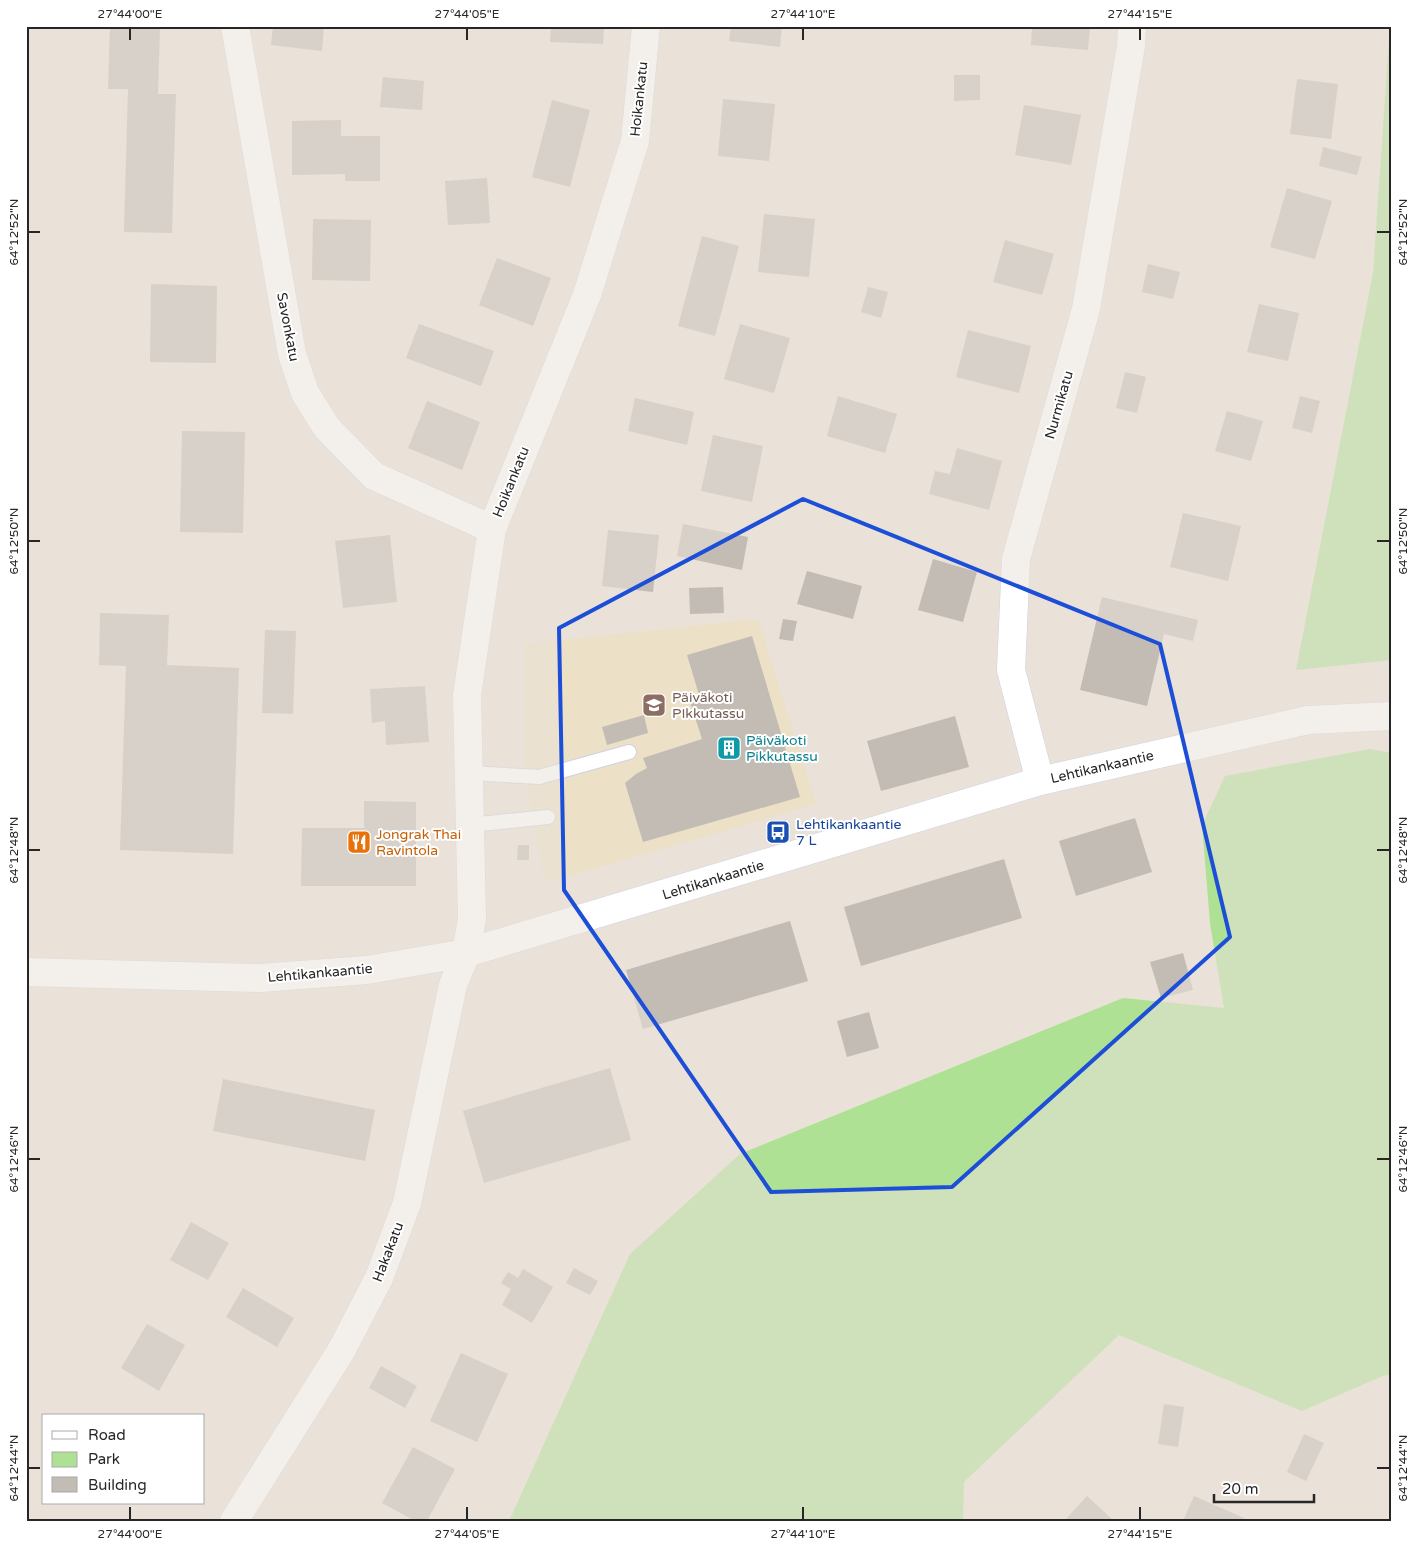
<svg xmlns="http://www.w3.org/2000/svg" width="1417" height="1547" font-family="'Varela Round',sans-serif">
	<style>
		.education { fill: #ece0c7 }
		.green { fill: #aee194 }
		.building { fill: #c2bcb5 }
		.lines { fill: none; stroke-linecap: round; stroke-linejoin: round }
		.lane-casing { stroke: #ced1e1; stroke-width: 16 }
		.street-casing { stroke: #ced1e1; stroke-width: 29 }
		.secondary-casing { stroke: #ced1e1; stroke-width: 29 }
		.lane { stroke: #fff; stroke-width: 14 }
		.street { stroke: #fff; stroke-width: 28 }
		.secondary { stroke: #fff; stroke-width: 28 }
		.marked { fill: none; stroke: #1d4ed8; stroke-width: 4; stroke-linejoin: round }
		.ticks { fill: none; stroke: #272727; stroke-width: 2 }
		.labels { text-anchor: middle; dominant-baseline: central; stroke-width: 4; stroke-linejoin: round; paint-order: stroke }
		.street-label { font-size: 14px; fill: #272727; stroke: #fff }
		.education-label { font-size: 14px; fill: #785e54; stroke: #fff; text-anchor: start }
		.culture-label { font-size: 14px; fill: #0d838f; stroke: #fff; text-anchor: start }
		.transit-label { font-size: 14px; fill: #164399; stroke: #fff; text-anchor: start }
		.food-label { font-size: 14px; fill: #c56008; stroke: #fff; text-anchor: start }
		.neatline { fill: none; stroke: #272727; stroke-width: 2 }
		.ticks-label { font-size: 12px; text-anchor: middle; fill: #272727 }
	</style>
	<rect width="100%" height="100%" fill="#eae2d8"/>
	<!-- education -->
	<path class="education" d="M758 619 816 804 545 883 524 767V644Z"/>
	<!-- green -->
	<path class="green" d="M1390 26H1391V660L1296 670 1373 273Z
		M1370 749 1391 753V1374L1383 1376 1302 1411 1119 1335 964 1482 963 1521H509L630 1254 740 1154 1123 998 1224 1008 1210 923 1202 825 1225 776Z"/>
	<!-- building -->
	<path class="building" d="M110 26H160L158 94H176L172 233 124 232 128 89H108Z
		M273 26H324L322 51 271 45Z
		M551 26H604L603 44 550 42Z
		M731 26H782L780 47 729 41Z
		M1032 26H1090L1088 50 1031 45Z
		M954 75H980V100L954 101Z
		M383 77 424 81 422 110 380 107Z
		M1297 79 1338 84 1331 139 1290 134Z
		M723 99 775 104 769 161 718 156Z
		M552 100 590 110 570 187 532 177Z
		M1024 105 1081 115 1071 165 1015 155Z
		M341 120V136H380V181H345V174L292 175V121Z
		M1323 147 1362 157 1357 175 1319 166Z
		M487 178 490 223 448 225 445 181Z
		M1287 188 1332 201 1315 259 1270 247Z
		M764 214 815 219 809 277 758 272Z
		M313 219 371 220 370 281 312 280Z
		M702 236 739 246 715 336 678 326Z
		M1005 240 1054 254 1042 295 993 282Z
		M497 258 551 278 533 326 479 305Z
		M1148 264 1180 272 1173 299 1142 292Z
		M151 284 217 286 216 363 150 362Z
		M868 287 888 292 881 318 861 312Z
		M1259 304 1299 313 1288 361 1247 352Z
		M419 324 494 351 481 386 406 358Z
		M740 324 790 338 774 393 724 379Z
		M968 330 1031 346 1019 393 956 377Z
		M1125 372 1146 377 1137 413 1116 408Z
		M838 396 897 414 885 453 827 436Z
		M1300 396 1320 401 1312 433 1292 428Z
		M635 398 694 412 687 445 628 431Z
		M427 401 480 422 462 470 408 448Z
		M1227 411 1263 421 1251 461 1215 451Z
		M182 431 245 432 243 533 180 532Z
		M713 435 763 446 752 502 701 491Z
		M957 448 1002 461 989 510 929 494 935 471 950 474Z
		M1183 513 1241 526 1228 581 1170 567Z
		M683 524 748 537 742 570 677 556Z
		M608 530 659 535 653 592 602 586Z
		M390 535 397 602 343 608 335 541Z
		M933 559 977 572 963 622 918 610Z
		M807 571 862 586 853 619 797 604Z
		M723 587 724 613 690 614 689 588Z
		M1102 597 1198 620 1193 641 1164 634 1147 706 1080 690Z
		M100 613 169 615 167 665 239 668 233 854 120 850 126 666 99 665Z
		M783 619 797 621 793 641 779 639Z
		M265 630 296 631 293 714 262 713Z
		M752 636 800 797 643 842 625 783 636 774 647 768 643 758 702 739 690 702 700 698 687 655Z
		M425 686 429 742 386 745 385 721 372 723 370 689Z
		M644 715 648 733 607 745 602 727Z
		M955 716 969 767 881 791 867 741Z
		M364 801 416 802V886H301L302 828H364Z
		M1135 818 1152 872 1076 896 1059 841Z
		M518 845H529V860H517Z
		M1004 859 1022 918 861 966 844 907Z
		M790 921 808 981 643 1029 626 970Z
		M1183 953 1193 990 1161 998 1150 962Z
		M869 1012 879 1048 847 1057 837 1021Z
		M610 1068 631 1140 484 1183 463 1111Z
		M223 1079 375 1110 365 1161 213 1131Z
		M191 1222 229 1243 208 1280 170 1260Z
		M574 1268 598 1281 590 1295 566 1283Z
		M523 1269 553 1287 532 1323 502 1305 511 1289 501 1283 508 1272 518 1278Z
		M243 1288 294 1318 277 1347 226 1317Z
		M147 1324 185 1345 159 1391 121 1368Z
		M461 1353 508 1374 477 1442 430 1421Z
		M381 1366 417 1386 405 1408 369 1388Z
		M1164 1404 1184 1407 1178 1447 1158 1444Z
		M1304 1434 1324 1443 1306 1481 1287 1472Z
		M413 1447 455 1469 427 1521H415L382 1503Z
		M1087 1496 1114 1521H1064Z
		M1194 1496 1244 1518 1243 1521H1183Z"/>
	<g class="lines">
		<!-- lane casing -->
		<g class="lane-casing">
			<path id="lane" d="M469 773 539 777 629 752
				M470 825 548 817"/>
		</g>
		<!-- street casing -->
		<g class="street-casing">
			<path id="street" d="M235 26 292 354 305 393 327 428 374 476 492 529
				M1040 781 1011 670 1016 559 1086 309 1131 46 1132 26
				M234 1521 341 1351 379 1278 407 1203 453 985 466 953 472 919 467 695 492 529 587 295 635 141 646 26"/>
		</g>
		<!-- secondary casing -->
		<g class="secondary-casing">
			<path id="secondary" d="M26 972 260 978 367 970 466 953 1040 781 1308 720 1391 716"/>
		</g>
		<!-- lane -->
		<use href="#lane" class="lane"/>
		<!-- street -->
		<use href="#street" class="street"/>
		<!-- secondary -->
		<use href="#secondary" class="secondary"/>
	</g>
	<!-- marked area -->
	<path d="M0 0H1417V1547H0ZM803 499 1160 644 1230 937 952 1187 771 1192 564 890 559 628Z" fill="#eae2d8" fill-opacity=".55" fill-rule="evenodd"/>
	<path class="marked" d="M803 499 1160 644 1230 937 952 1187 771 1192 564 890 559 628Z"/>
	<!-- ticks -->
	<path class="ticks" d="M130 28V40M467 28V40M803 28V40M1140 28V40M28 232H40M1377 232H1390M28 541H40M1377 541H1390M28 850H40M1377 850H1390M28 1159H40M1377 1159H1390M28 1468H40M1377 1468H1390M130 1507V1520M467 1507V1520M803 1507V1520M1140 1507V1520"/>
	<!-- icons -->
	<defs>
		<g id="school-square" transform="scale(1.25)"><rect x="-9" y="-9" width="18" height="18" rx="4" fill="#8d6e63" stroke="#fff"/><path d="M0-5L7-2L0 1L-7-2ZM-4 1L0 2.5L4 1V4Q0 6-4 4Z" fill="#fff"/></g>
		<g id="building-square" transform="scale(1.25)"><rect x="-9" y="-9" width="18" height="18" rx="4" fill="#0f9aa8" stroke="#fff"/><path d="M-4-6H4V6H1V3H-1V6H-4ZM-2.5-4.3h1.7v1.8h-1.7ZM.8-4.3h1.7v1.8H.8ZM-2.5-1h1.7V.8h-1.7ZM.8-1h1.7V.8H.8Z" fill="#fff"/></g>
		<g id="bus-square" transform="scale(1.25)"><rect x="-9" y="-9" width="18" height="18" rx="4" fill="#1a4fb4" stroke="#fff"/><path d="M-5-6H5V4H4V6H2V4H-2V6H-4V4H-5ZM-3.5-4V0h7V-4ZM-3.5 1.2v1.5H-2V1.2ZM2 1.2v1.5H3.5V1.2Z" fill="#fff"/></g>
		<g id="restaurant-square" transform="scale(1.25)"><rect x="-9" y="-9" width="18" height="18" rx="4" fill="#e8710a" stroke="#fff"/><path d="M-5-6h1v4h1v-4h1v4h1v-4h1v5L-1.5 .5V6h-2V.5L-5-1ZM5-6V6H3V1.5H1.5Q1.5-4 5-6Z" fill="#fff"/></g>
	</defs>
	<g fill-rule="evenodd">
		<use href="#school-square" x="654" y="705"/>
		<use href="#building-square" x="729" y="748"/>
		<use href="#bus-square" x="778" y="832"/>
		<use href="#restaurant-square" x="359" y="842"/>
	</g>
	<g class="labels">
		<!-- street labels -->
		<g class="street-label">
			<text transform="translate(639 99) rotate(-84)">Hoikankatu</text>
			<text transform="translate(288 327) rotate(79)">Savonkatu</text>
			<text transform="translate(1059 405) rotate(-74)">Nurmikatu</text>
			<text transform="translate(511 482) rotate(-68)">Hoikankatu</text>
			<text transform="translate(1102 767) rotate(-13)">Lehtikankaantie</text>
			<text transform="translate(713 880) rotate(-17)">Lehtikankaantie</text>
			<text transform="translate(320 973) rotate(-5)">Lehtikankaantie</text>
			<text transform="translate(388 1252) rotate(-69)">Hakakatu</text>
		</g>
		<!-- education labels -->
		<g class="education-label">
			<text x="672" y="697">Päiväkoti<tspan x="672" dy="16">PIkkutassu</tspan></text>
		</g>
		<!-- culture labels -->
		<g class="culture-label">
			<text x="746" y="740">Päiväkoti<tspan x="746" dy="16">Pikkutassu</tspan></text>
		</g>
		<!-- transit labels -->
		<g class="transit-label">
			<text x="796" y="824">Lehtikankaantie<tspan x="796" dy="16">7 L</tspan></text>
		</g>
		<!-- food labels -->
		<g class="food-label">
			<text x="376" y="834">Jongrak Thai<tspan x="376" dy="16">Ravintola</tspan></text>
		</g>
	</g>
	<!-- border -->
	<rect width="1417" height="1547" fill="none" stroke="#ffffff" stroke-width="55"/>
	<!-- legend -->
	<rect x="42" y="1414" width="162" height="90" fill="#ffffff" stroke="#a9a9a9"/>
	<rect x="52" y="1431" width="25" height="8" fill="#ffffff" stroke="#a9a9a9"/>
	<text x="88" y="1440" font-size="15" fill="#272727">Road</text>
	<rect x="52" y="1452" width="25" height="15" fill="#aee194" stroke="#a9a9a9"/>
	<text x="88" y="1464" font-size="15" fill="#272727">Park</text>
	<rect x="52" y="1477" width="25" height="15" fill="#c2bcb5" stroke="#a9a9a9"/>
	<text x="88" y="1490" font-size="15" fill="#272727">Building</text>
	<!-- scale -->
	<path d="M1214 1494v8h100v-8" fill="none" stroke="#272727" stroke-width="2.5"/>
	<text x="1222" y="1494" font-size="15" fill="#272727" stroke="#ffffff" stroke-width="4" paint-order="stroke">20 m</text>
	<rect x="28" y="28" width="1362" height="1492" class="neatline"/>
	<g class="ticks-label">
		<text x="130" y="18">27°44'00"E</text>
		<text x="467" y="18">27°44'05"E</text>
		<text x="803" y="18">27°44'10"E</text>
		<text x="1140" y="18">27°44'15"E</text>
		<text transform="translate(14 232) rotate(-90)" y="4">64°12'52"N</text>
		<text transform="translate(1403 232) rotate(-90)" y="4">64°12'52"N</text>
		<text transform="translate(14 541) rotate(-90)" y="4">64°12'50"N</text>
		<text transform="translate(1403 541) rotate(-90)" y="4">64°12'50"N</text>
		<text transform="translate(14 850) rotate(-90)" y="4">64°12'48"N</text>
		<text transform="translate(1403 850) rotate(-90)" y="4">64°12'48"N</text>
		<text transform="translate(14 1159) rotate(-90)" y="4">64°12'46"N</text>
		<text transform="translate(1403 1159) rotate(-90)" y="4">64°12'46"N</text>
		<text transform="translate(14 1468) rotate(-90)" y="4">64°12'44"N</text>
		<text transform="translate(1403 1468) rotate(-90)" y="4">64°12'44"N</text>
		<text x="130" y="1538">27°44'00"E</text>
		<text x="467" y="1538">27°44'05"E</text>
		<text x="803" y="1538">27°44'10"E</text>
		<text x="1140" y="1538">27°44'15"E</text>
	</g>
</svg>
